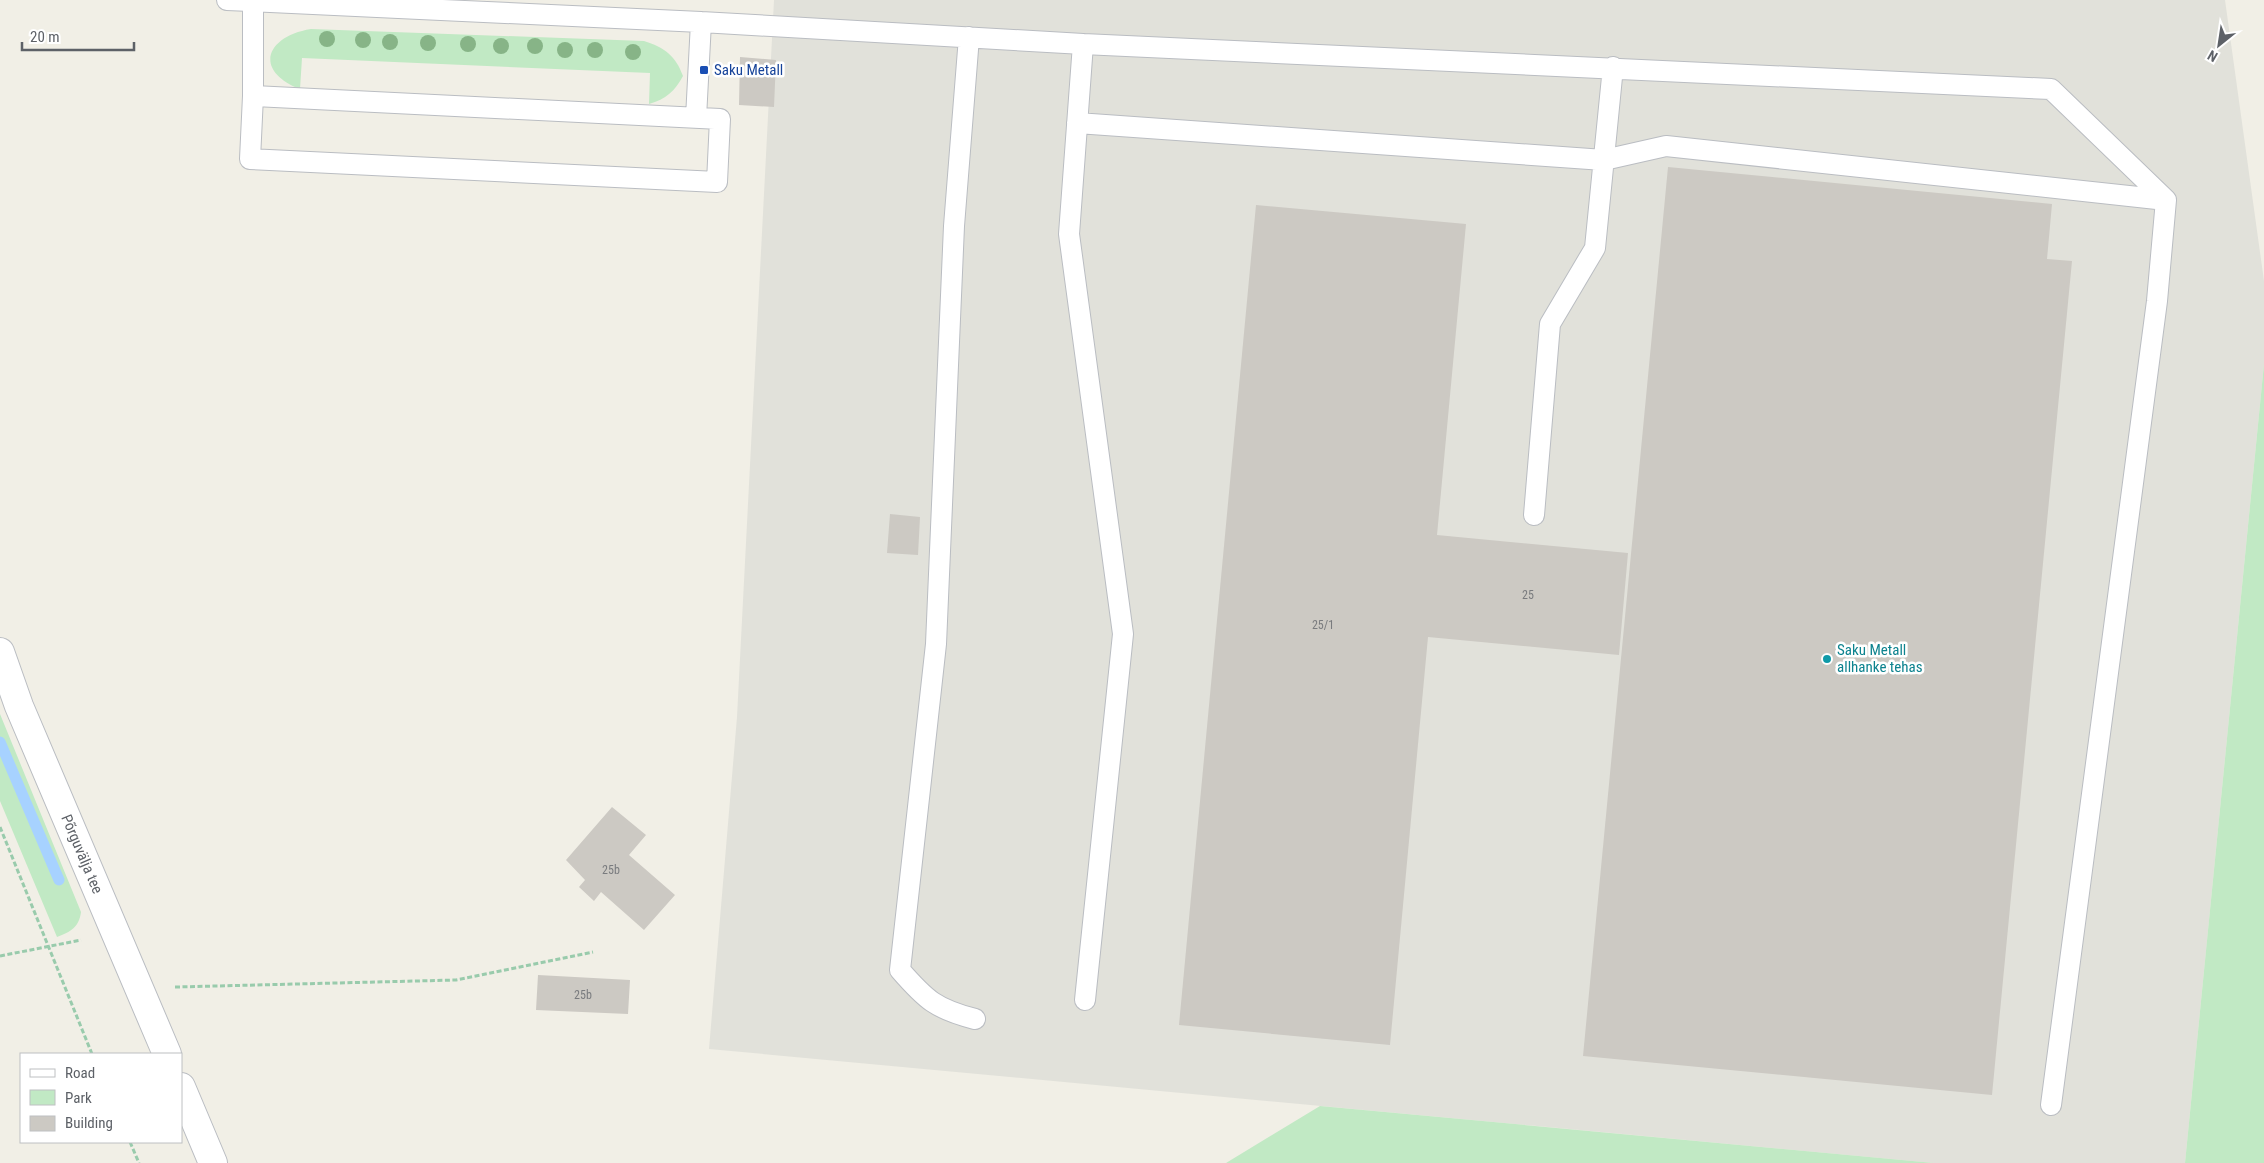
<svg xmlns="http://www.w3.org/2000/svg" width="2264" height="1163" font-family="'Roboto Condensed',sans-serif">
	<style>
		.industrial { fill: #e1e1da }
		.green { fill: #c1e9c4 }
		.lines { fill: none; stroke-linecap: round; stroke-linejoin: round }
		.stream { stroke: #a7d2ff; stroke-width: 11 }
		.building { fill: #ccc9c3 }
		.service-casing { stroke: #babdc2; stroke-width: 22 }
		.tertiary-casing { stroke: #babdc2; stroke-width: 30 }
		.path { stroke: #99cbac; stroke-width: 3; stroke-dasharray: 5 2.5; stroke-linecap: butt }
		.service { stroke: #fff; stroke-width: 20 }
		.tertiary { stroke: #fff; stroke-width: 28 }
		.tree { fill: #87b487 }
		.transit-dot { fill: #1a4fb4; stroke: #fff; stroke-width: 2 }
		.culture-dot { fill: #0f9aa8; stroke: #fff; stroke-width: 2 }
		.labels { text-anchor: middle; dominant-baseline: central; stroke-width: 5; stroke-linejoin: round; paint-order: stroke }
		.number-label { font-size: 12px; fill: #797b7e }
		.transit-label { font-size: 15px; fill: #164399; stroke: #fff; text-anchor: start }
		.culture-label { font-size: 15px; fill: #0d838f; stroke: #fff; text-anchor: start }
		.street-label { font-size: 15px; fill: #5d6167; stroke: #fff }
	</style>
	<rect width="100%" height="100%" fill="#f1efe6"/>
	<!-- industrial -->
	<path class="industrial" d="M774 0H2225L2264 281V364L2185 1163H1934L709 1049 737 717Z"/>
	<!-- green -->
	<path class="green" d="M311 29 644 41C664 47 676 56 683 76 675 91 666 99 649 104L650 73 302 58 300 89C252 70 267 36 311 29Z
		M2264 364V1163H2185Z
		M0 714 81 912C79 927 71 932 57 937L0 801Z
		M1320 1106 1934 1163H1226Z"/>
	<g class="lines">
		<!-- stream -->
		<path class="stream" d="M0 742 59 880"/>
	</g>
	<!-- building -->
	<path class="building" d="M740 57 776 60 774 107 739 105Z
		M1668 167 2052 204 2047 259 2072 261 1992 1095 1583 1056Z
		M1256 205 1466 224 1437 535 1628 553 1619 655 1428 637 1390 1045 1179 1025Z
		M890 514 920 517 918 555 887 553Z
		M612 807 646 835 629 855 675 895 644 930 601 892 594 901 579 887 585 880 566 860Z
		M538 975 630 980 628 1014 536 1010Z"/>
	<g class="lines">
		<!-- service casing -->
		<g class="service-casing">
			<path id="service" d="M227 0 701 22 1083 44 2051 89 2166 200 2157 301 2051 1105
				M253 1V96
				M969 37 954 226 936 644 900 970C926 1000 936 1009 975 1019
				M1083 44 1069 234 1123 634 1085 1000
				M253 96 720 119 717 182 250 159Z
				M696 118 701 22
				M1077 123 1604 160 1666 146 2166 200
				M1534 515 1550 324 1595 248 1613 67"/>
		</g>
		<!-- tertiary casing -->
		<g class="tertiary-casing">
			<path id="tertiary" d="M0 652 19 706 167 1054
				M181 1087 213 1163"/>
		</g>
		<!-- path -->
		<path class="path" d="M0 827 92 1054
			M0 956 81 940
			M175 987 456 980 593 952
			M130 1142 139 1163"/>
		<!-- service -->
		<use href="#service" class="service"/>
		<!-- tertiary -->
		<use href="#tertiary" class="tertiary"/>
	</g>
	<!-- trees -->
	<g class="tree">
		<circle cx="327" cy="39" r="8"/>
		<circle cx="363" cy="40" r="8"/>
		<circle cx="390" cy="42" r="8"/>
		<circle cx="428" cy="43" r="8"/>
		<circle cx="468" cy="44" r="8"/>
		<circle cx="501" cy="46" r="8"/>
		<circle cx="535" cy="46" r="8"/>
		<circle cx="565" cy="50" r="8"/>
		<circle cx="595" cy="50" r="8"/>
		<circle cx="633" cy="52" r="8"/>
	</g>
	<!-- markers -->
	<rect class="transit-dot" x="699" y="65" width="10" height="10" rx="2.5"/>
	<circle class="culture-dot" cx="1827" cy="659" r="5"/>
	<g class="labels">
		<!-- number labels -->
		<g class="number-label">
			<text x="1528" y="595">25</text>
			<text x="1323" y="625">25/1</text>
			<text x="611" y="870">25b</text>
			<text x="583" y="995">25b</text>
		</g>
		<!-- transit labels -->
		<g class="transit-label">
			<text x="714" y="70">Saku Metall</text>
		</g>
		<!-- culture labels -->
		<g class="culture-label">
			<text x="1837" y="650">Saku Metall<tspan x="1837" dy="17">allhanke tehas</tspan></text>
		</g>
		<!-- street labels -->
		<g class="street-label">
			<text transform="translate(82 854) rotate(67)">Põrguvälja tee</text>
		</g>
	</g>
	<!-- legend -->
	<rect x="20" y="1053" width="162" height="90" fill="#ffffff" stroke="#bec0c2"/>
	<rect x="30" y="1069" width="25" height="8" fill="#ffffff" stroke="#bec0c2"/>
	<text x="65" y="1078" font-size="15" fill="#5d6167">Road</text>
	<rect x="30" y="1090" width="25" height="15" fill="#c1e9c4" stroke="#bec0c2"/>
	<text x="65" y="1103" font-size="15" fill="#5d6167">Park</text>
	<rect x="30" y="1116" width="25" height="15" fill="#ccc9c3" stroke="#bec0c2"/>
	<text x="65" y="1128" font-size="15" fill="#5d6167">Building</text>
	<!-- north arrow -->
	<g transform="translate(2219 45) rotate(210)" stroke="#ffffff" stroke-width="4" paint-order="stroke">
	<path d="M0-4L9 19L0 12L-9 19Z" fill="#5d6167"/>
	<text y="-8" font-size="14" font-weight="bold" text-anchor="middle" fill="#5d6167">N</text>
	</g>
	<!-- scale -->
	<path d="M22 42v8h112v-8" fill="none" stroke="#5d6167" stroke-width="2.5"/>
	<text x="30" y="42" font-size="15" fill="#5d6167" stroke="#ffffff" stroke-width="4" paint-order="stroke">20 m</text>
</svg>
